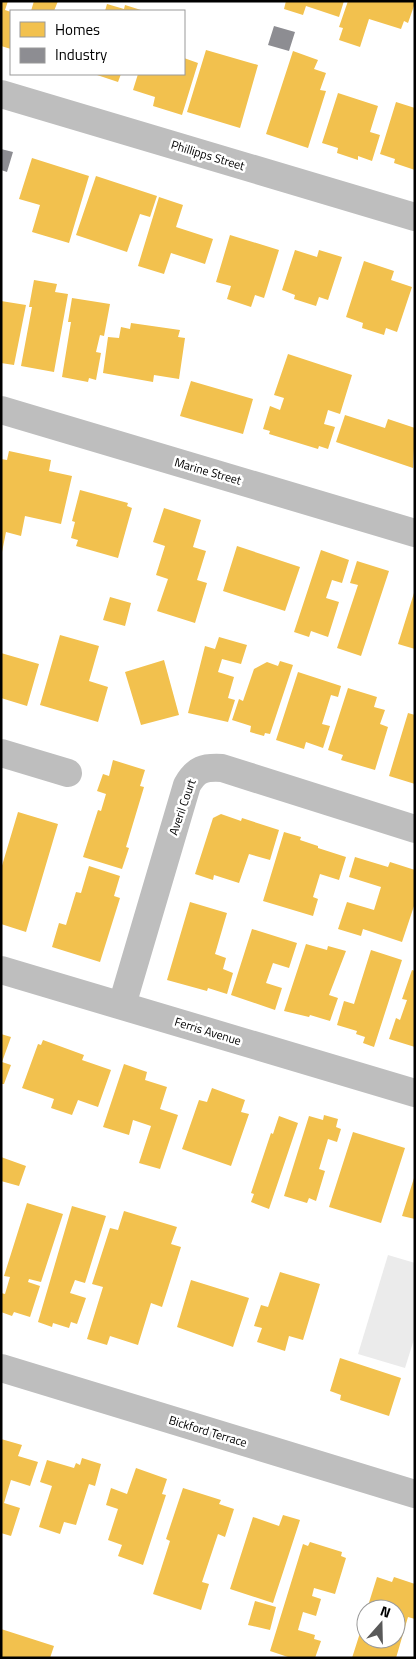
<svg xmlns="http://www.w3.org/2000/svg" width="416" height="1659" font-family="'Titillium Web',sans-serif">
	<style>
		.green { fill: #ebebeb }
		.homes { fill: #f2c14e }
		.industry { fill: #8d8d92 }
		.lines { fill: none; stroke-linecap: round; stroke-linejoin: round }
		.minor { stroke: #bebebe; stroke-width: 28 }
		.labels { text-anchor: middle; dominant-baseline: central; stroke-width: 5; stroke-linejoin: round; paint-order: stroke }
		.street-label { font-size: 12px; fill: #000; stroke: #fff }
	</style>
	<rect width="100%" height="100%" fill="#fff"/>
	<!-- green -->
	<path class="green" d="M388 1255 415 1263V1336L405 1368 358 1354Z"/>
	<!-- homes -->
	<path class="homes" d="M1 1H8L5 10 11 12V49L1 46Z
		M34 1H58L54 11H31Z
		M286 1H344L339 17 306 6 303 15 284 9Z
		M348 1H415V3L408 23 404 21 401 29 369 19 360 47 339 40 343 28 339 27Z
		M107 4 124 9 125 5 141 10 105 11Z
		M206 50 258 65 240 128 187 112Z
		M293 51 318 60 314 69 326 73 320 90 326 91 308 148 266 134Z
		M184 58 198 63 182 115 153 106 155 97 133 90 138 74H184Z
		M94 74H121L118 82Z
		M338 93 378 106 370 132 380 135 372 161 358 156V160L337 153 338 148 322 143Z
		M396 102 415 108V170L394 163 395 159 380 154Z
		M32 158 89 176 69 243 32 232 40 205 19 199Z
		M96 176 157 196 150 217 140 214 127 252 76 235Z
		M159 197 183 205 176 227 213 239 205 264 171 253 164 274 138 266Z
		M230 235 279 250 264 298 255 295 251 307 227 299 231 286 216 282Z
		M295 250 317 257 319 250 342 257 328 300 319 297 316 306 294 299 295 295 282 290Z
		M364 261 394 271 391 280 412 287 397 332 386 328 384 335 362 328 363 323 346 317Z
		M34 280 57 284 55 292 68 294 54 372 21 366 32 307H29Z
		M72 298 110 304 104 336 100 335 96 352 101 353 96 380 89 378 88 382 62 377 71 322H68Z
		M1 301 26 305 14 365 1 363Z
		M131 323 180 330 178 337 185 338 179 379 154 375 153 382 103 373 108 337 119 338 121 327 130 329Z
		M288 354 352 375 340 414 328 410 324 424 335 427 328 449 319 446 318 449 269 434 270 431 263 429 270 406 280 410 284 398 274 395Z
		M191 381 253 399 243 434 180 416Z
		M345 415 385 428 388 419 415 428 413 468 336 442Z
		M9 451 51 460 49 471 72 476 61 524 25 516 21 536 6 532 2 552 1 459 7 460Z
		M80 490 128 503 127 506 132 508 118 558 76 546 78 540 71 538 75 522 72 521Z
		M164 508 201 520 193 547 206 551 197 580 207 583 195 623 157 611 168 579 156 575 165 546 153 542Z
		M237 546 300 567 285 611 223 591Z
		M321 550 349 560 342 583 332 580 326 598 339 602 328 637 311 631 309 637 294 632Z
		M357 561 389 571 361 656 337 648 358 585 350 583Z
		M414 593H415V649L398 644Z
		M110 597 131 603 125 626 103 620Z
		M60 635 99 646 89 681 108 687 98 722 40 705Z
		M219 637 247 645 241 664 222 659 218 672 234 677 228 698 235 700 228 722 188 713 205 646 215 649Z
		M1 653 39 664 27 706 1 698Z
		M164 660 179 715 141 725 125 672Z
		M280 661 293 665 270 734 265 733 264 736 250 732 251 726 232 720 239 699 243 701 254 669 267 662 278 666Z
		M298 672 341 686 338 697 331 695 322 724 330 726 323 748 306 742 304 749 276 740Z
		M348 688 377 697 374 707 385 710 380 724 388 727 375 770 341 760 343 755 328 750Z
		M408 713 415 715V784L389 776Z
		M113 760 145 770 140 786 144 787 126 847 129 848 122 869 83 857 98 810 101 811 106 794 97 791 103 774 109 776Z
		M18 812 58 824 26 932 1 924V869Z
		M221 814 241 821 242 818 279 830 270 860 249 854 239 883 214 875 213 880 195 874 213 818Z
		M284 832 301 837 300 840 318 846V848L346 857 339 880 320 874 313 897 318 899 313 916 263 901Z
		M355 857 388 867 390 862 415 870V903L402 942 363 929 361 936 338 929 347 902 374 910 381 887 349 877Z
		M89 866 120 876 114 896 120 898 100 962 52 947 59 923 66 925 76 892 81 893Z
		M190 902 227 913 215 954 226 958 223 969 233 973 227 994 208 988 207 991 167 980Z
		M252 929 297 943 289 968 273 963 266 983 282 988 275 1010 231 995Z
		M306 944 327 950 328 946 346 951 329 995 338 998 330 1021 310 1015 309 1017 284 1011Z
		M371 950 402 960 374 1047 363 1043 365 1037 356 1034 357 1031 337 1025 344 1001 354 1004Z
		M412 970 415 971V1047L389 1039 396 1018 400 1020 407 1000 402 999Z
		M1 1034 11 1037 2 1062 11 1065 4 1084H1Z
		M43 1040 84 1055 82 1060 111 1070 98 1107 78 1100 72 1115 51 1108 54 1099 22 1088 38 1044 41 1045Z
		M124 1064 147 1072 145 1080 167 1087 160 1109 178 1115 160 1169 139 1163 151 1126 133 1120 129 1135 103 1127Z
		M212 1088 245 1100 241 1112 249 1114 231 1166 182 1149 199 1100 207 1102Z
		M324 1115 338 1119 336 1127 341 1129 337 1142 328 1139 319 1169 325 1171 316 1201 309 1198 307 1203 284 1196 309 1116 323 1120Z
		M279 1116 298 1123 269 1209 251 1202 254 1194 251 1193 271 1133 273 1134Z
		M353 1132 405 1148 381 1223 329 1207Z
		M1 1157 26 1166 19 1186 1 1181Z
		M414 1178H415V1219L402 1216Z
		M27 1203 63 1214 41 1282 29 1279 28 1282 40 1286 30 1317 14 1312 12 1316 1 1312V1293L5 1294 10 1277 4 1276Z
		M72 1206 106 1216 85 1283 75 1280 70 1293 86 1298 77 1324 71 1322 69 1328 53 1323 52 1327 38 1322Z
		M124 1211 177 1227 171 1244 181 1247 162 1307 151 1303 138 1345 110 1336 107 1345 87 1339 103 1287 92 1284 110 1228 118 1230Z
		M280 1272 320 1284 303 1340 289 1336 285 1351 257 1342 262 1328 254 1326 261 1305 268 1307Z
		M191 1280 249 1298 233 1347 177 1327Z
		M340 1358 401 1378 389 1416 340 1400 341 1395 330 1391Z
		M1 1439 22 1445 18 1456 38 1462 30 1486 11 1480 4 1503 20 1508 11 1536 1 1533Z
		M82 1458 101 1464 95 1486 89 1484 76 1525 64 1522 60 1534 39 1527 52 1486 40 1482 47 1460 74 1468 76 1463 80 1465Z
		M136 1468 167 1479 162 1494 166 1495 143 1565 118 1556 122 1545 108 1540 118 1509 106 1505 111 1488 127 1494Z
		M183 1488 221 1500 219 1504 234 1509 225 1537 218 1534 202 1582 209 1584 201 1610 153 1594 170 1541 166 1539Z
		M283 1515 300 1520 273 1603 230 1589 253 1517 279 1526Z
		M310 1542 342 1552 341 1556 346 1558 335 1594 314 1588 312 1596 321 1599 316 1616 303 1612 298 1630 315 1635 314 1639 321 1641 315 1658H291L270 1651 303 1544 308 1546Z
		M377 1577 392 1582 394 1577 415 1584V1619L408 1617 396 1658H352L366 1614V1639H396V1609H367Z
		M255 1601 276 1607 270 1630 248 1625Z
		M1 1629 54 1646 50 1658H1Z"/>
	<!-- industry -->
	<path class="industry" d="M274 26 295 32 289 51 268 45Z
		M1 149 13 152 7 172 1 170Z"/>
	<g class="lines">
		<!-- minor -->
		<path class="minor" d="M1 94 415 217
			M1 410 415 533
			M1 753 68 773
			M1 970 415 1093
			M122 1005 187 785C196 769 204 767 222 768L415 829
			M1 1368 415 1494"/>
	</g>
	<g class="labels">
		<!-- street labels -->
		<g class="street-label">
			<text transform="translate(208 155) rotate(17)">Phillipps Street</text>
			<text transform="translate(208 471) rotate(16)">Marine Street</text>
			<text transform="translate(182 807) rotate(-71)">Averil Court</text>
			<text transform="translate(208 1031) rotate(17)">Ferris Avenue</text>
			<text transform="translate(208 1431) rotate(17)">Bickford Terrace</text>
		</g>
	</g>
	<!-- border -->
	<rect width="416" height="1659" fill="none" stroke="#000000" stroke-width="5"/>
	<!-- legend -->
	<rect x="10" y="10" width="175" height="65" fill="#ffffff" stroke="#999999"/>
	<rect x="20" y="22" width="25" height="15" fill="#f2c14e" stroke="#999999"/>
	<text x="55" y="35" font-size="15" fill="#000000">Homes</text>
	<rect x="20" y="48" width="25" height="15" fill="#8d8d92" stroke="#999999"/>
	<text x="55" y="60" font-size="15" fill="#000000">Industry</text>
	<!-- north arrow -->
	<g transform="translate(381 1624) rotate(20)"><circle r="24" fill="#ffffff" stroke="#999999"/>
	<path d="M0-4L9 19L0 12L-9 19Z" fill="#595959"/>
	<text y="-8" font-size="14" font-weight="bold" text-anchor="middle" fill="#000000">N</text>
	</g>
</svg>
